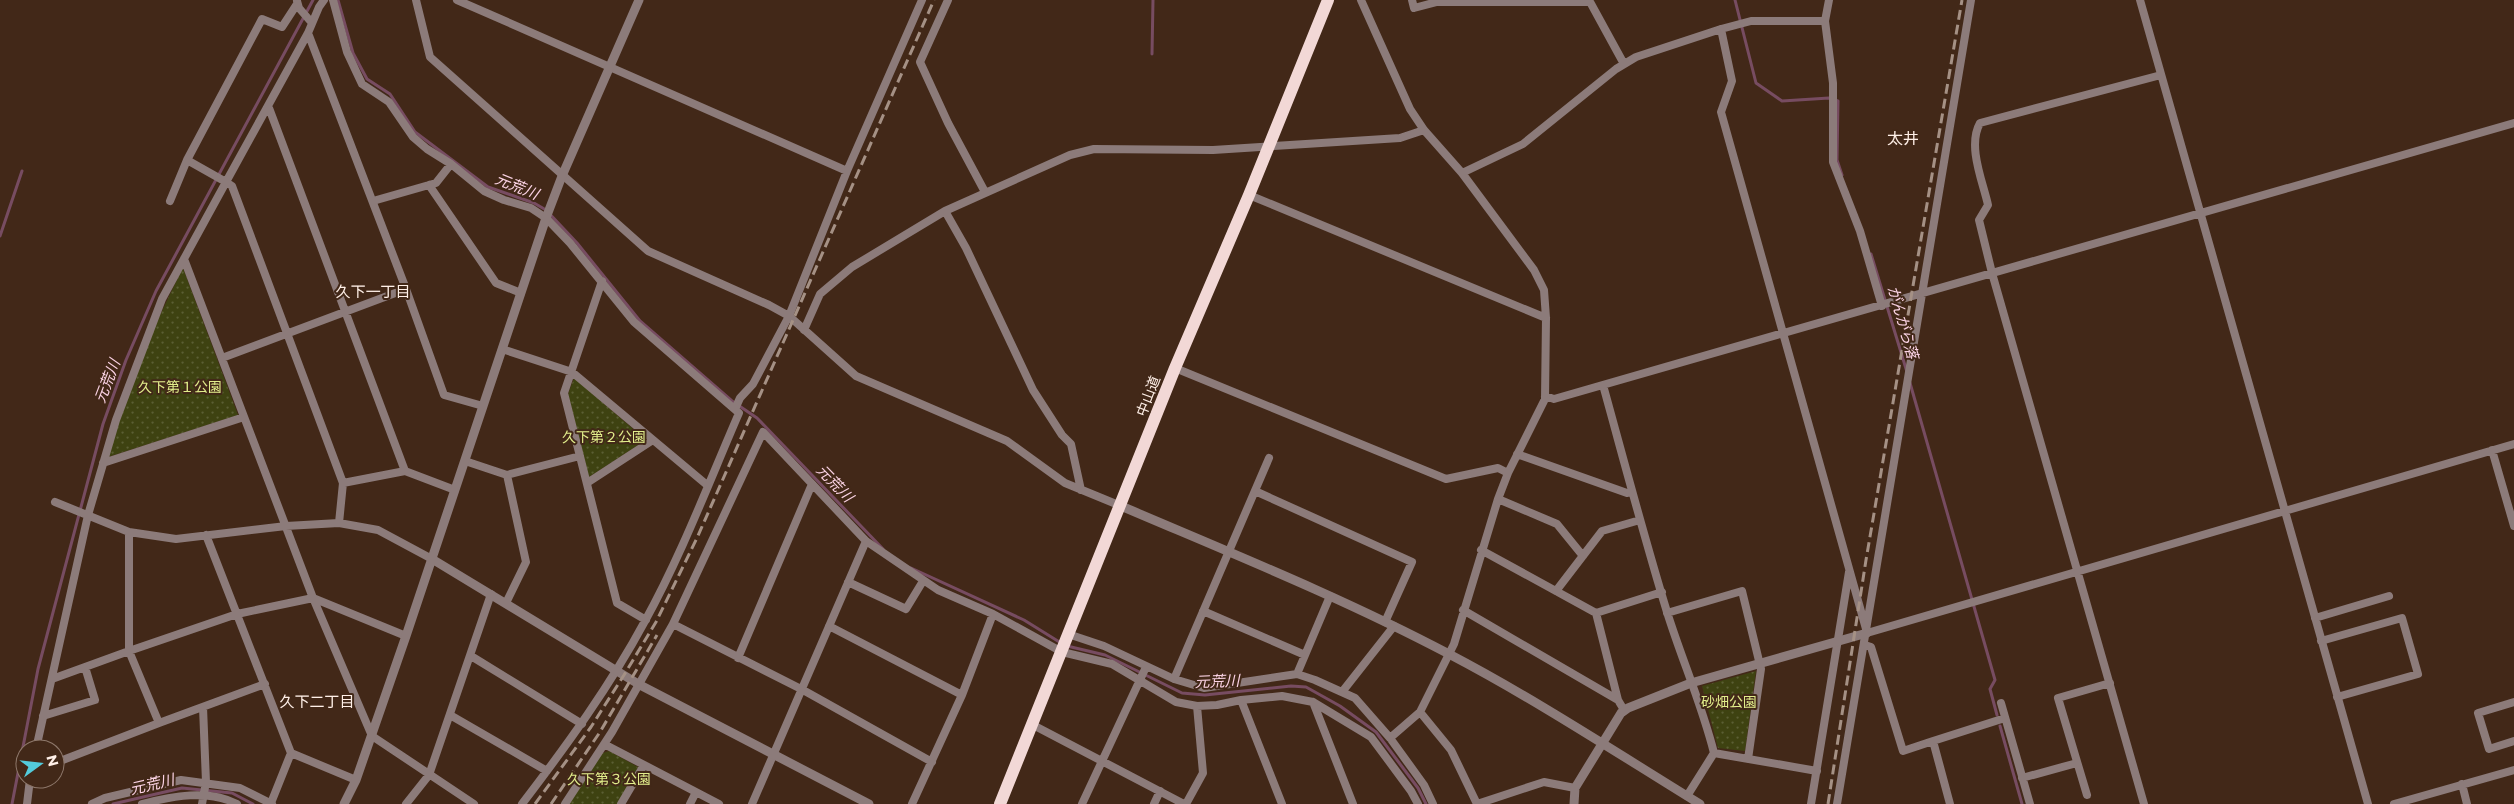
<svg xmlns="http://www.w3.org/2000/svg" width="2514" height="804" font-family="Montserrat,'Noto Sans JP',sans-serif">
	<style>
		.park { fill: url(#park-dots) }
		.lines { fill: none; stroke-linecap: round; stroke-linejoin: round }
		.stream { stroke: #774c61; stroke-width: 3 }
		.minor { stroke: #8c7b7a; stroke-width: 8 }
		.tertiary { stroke: #8c7b7a; stroke-width: 9 }
		.trunk { stroke: #f2d8d6; stroke-width: 12 }
		.rail { stroke: #a59185; stroke-width: 3; stroke-dasharray: 10 5; stroke-linecap: butt }
		.labels { text-anchor: middle; dominant-baseline: central; stroke-width: 4; stroke-linejoin: round; paint-order: stroke }
		.park-label { font-size: 14px; fill: #e1ed8b; stroke: #422818 }
		.street-label { font-size: 14px; fill: #fff0e8; stroke: #422818 }
		.water-label { font-size: 15px; font-style: italic; fill: #fcd4e6; stroke: #422818 }
		.neighbourhood-label { font-size: 15px; fill: #fff0e8; stroke: #422818 }
		.quarter-label { font-size: 16px; fill: #fff0e8; stroke: #422818 }
	</style>
	<defs>
		<pattern id="park-dots" width="8" height="8" patternUnits="userSpaceOnUse" patternTransform="scale(1.25)"><rect width="8" height="8" fill="#3e4211"/><path d="M2 2h.1M6 6h.1" fill="none" stroke="#5b5e34" stroke-width="1.8" stroke-linecap="round"/></pattern>
	</defs>
	<rect width="100%" height="100%" fill="#422818"/>
	<!-- park -->
	<path class="park" d="M183 268 238 415 108 457C126 392 152 328 183 268Z
		M574 378 646 440 589 477 568 394Z
		M1756 671 1745 751 1718 748 1702 686Z
		M609 751 638 767 617 804H569L599 758 603 753Z"/>
	<g class="lines">
		<!-- stream -->
		<path class="stream" d="M338 0 353 53 367 79 390 94 415 132 488 187 534 203 546 210 577 243 640 321 732 401 757 418 883 549
			M1735 0 1756 83 1782 101 1829 98 1838 101 1837 160 1842 175
			M1152 54 1153 0
			M0 236 22 171
			M1871 254 1907 372
			M1910 383 1995 680 1990 689 1997 715
			M911 568 1024 620 1061 643
			M1067 646 1105 655 1182 693 1205 695 1291 686 1306 687 1340 706 1376 732 1418 788 1426 804
			M2000 726 2022 804
			M12 804 38 669 103 424 126 360 156 291 313 0
			M113 804 182 788 232 793 253 804"/>
		<!-- minor -->
		<path class="minor" d="M333 0 347 52 362 84 389 102 413 137 427 149 451 164 484 191 504 200 531 208 546 218 570 243 634 322 739 413C709 482 682 554 645 621 610 686 567 745 522 804
			M416 0 430 57 648 251 769 305 789 316 856 376 1007 441 1065 483 1121 506
			M457 0 847 171
			M948 0 920 62 948 123 985 192
			M1361 0 1410 109 1424 130 1462 173 1534 270 1544 290 1546 318 1545 399 1508 473 1498 499 1454 644 1420 712 1390 738 1424 785 1433 804
			M1412 0 1414 8 1437 2H1590
			M1589 0 1624 64
			M1829 0 1825 21 1833 83V162L1860 231 1882 306
			M2140 0 2368 804
			M297 1 299 8 312 23
			M1721 29 1732 81 1721 112 1866 629
			M308 33 319 7 324 0
			M269 108 405 471
			M1462 173 1523 144 1616 69 1636 57 1721 29 1751 21H1825
			M429 185 496 283 521 293
			M1249 195 1546 318
			M170 201 187 160 262 19 282 27 297 4
			M373 201 436 183 451 164
			M945 211 966 248 1033 390 1062 435 1071 444 1081 490
			M184 259 313 598 372 736 474 804
			M602 281 564 393 617 603 646 620
			M804 330 820 294 852 267 945 211 1070 155 1094 149 1213 150 1400 138 1424 130
			M502 349 572 372 707 485
			M222 358 406 289 444 395 483 406
			M1175 368 1446 479 1498 468 1508 473
			M1603 385C1624 461 1644 537 1667 612 1682 660 1702 705 1714 753L1687 796
			M1545 396 1554 399 2514 123
			M735 409 740 398 753 384 789 316 847 171 922 0
			M2492 450 2514 526
			M1517 454 1627 493 1632 491
			M465 461 507 475 526 562 506 603
			M103 463 244 417
			M507 475 580 456
			M343 483 405 471 455 490
			M587 483 653 440
			M1255 491 1412 562 1385 622
			M1498 499 1557 524 1583 556
			M339 523 343 483 232 186 226 182 308 33 406 289
			M129 532 176 539 286 526 339 523 378 530 432 559
			M206 535 291 753 356 780
			M1481 550 1596 613 1618 700 1624 710
			M848 582 906 609 923 581
			M1556 591 1602 531 1640 520
			M1463 610 1618 700
			M1203 611 1305 655
			M1596 613 1662 592
			M1667 613 1742 591 1761 669 1748 759
			M2315 618 2389 596
			M673 624 803 690 932 762
			M829 626 962 695
			M1867 633 2514 444
			M1068 634 1104 646 1174 679 1204 688 1297 674 1315 680 1355 698 1390 738
			M2321 641 2402 618 2418 674 2337 697
			M1865 645 1871 647 1903 751 1933 741 1950 804
			M471 656 582 724
			M738 658 812 484
			M1297 674 1330 596
			M52 679 129 651V532L55 502
			M1174 679 1269 458
			M265 684 159 723 129 651 237 614 313 598 406 636
			M1342 692 1394 626
			M1241 700 1282 696 1313 702 1371 737 1411 791 1418 804
			M1313 702 1353 804
			M2514 702 2478 713 2489 749 2514 741
			M2001 703 2030 804
			M1420 712 1451 750 1477 804
			M450 715 547 771
			M43 716 95 700 85 667
			M1033 725 1184 804
			M1933 741 2005 718
			M604 744 719 804
			M36 749 88 515 116 420 162 299 226 182 187 160
			M1714 753 1817 771
			M55 763 159 723
			M2022 778 2077 763
			M2462 784 2467 804
			M2087 795 2058 698 2110 683
			M271 803 291 753
			M27 804 30 779
			M92 804 105 798 181 780 240 788 272 804
			M142 804C172 796 209 789 237 804
			M202 804 206 782 203 707
			M406 804 429 775 491 594
			M565 804 612 732 673 624 763 432 866 541 938 590 993 614 1062 652 1112 664 1176 702 1197 706 1217 705 1241 700 1282 804
			M621 804 644 765
			M690 804 696 792
			M752 804 866 541
			M912 804 962 695 993 614
			M1082 804 1146 667
			M1154 804 1160 791
			M1186 804 1203 773 1197 706
			M1477 804 1544 782 1575 788
			M1811 804 1849 572
			M1837 804 1971 0
			M2144 804 1992 273 1979 220 1988 205C1983 182 1967 146 1980 123L2161 75
			M2394 804 2514 770"/>
		<!-- tertiary -->
		<path class="tertiary" d="M1121 506C1231 553 1343 598 1449 654 1535 699 1617 753 1700 804
			M432 559 640 685 869 804
			M344 804 356 780 406 636 546 218 562 176 639 0
			M1574 804 1575 788 1621 713 1628 708 1691 683 1867 633"/>
		<!-- trunk -->
		<path class="trunk" d="M1000 804 1175 368 1249 195 1328 0"/>
		<!-- rail -->
		<path class="rail" d="M535 804 591 727 624 675 656 622 697 538 934 0
			M551 804 600 732 657 635
			M1828 804 1866 560 1962 0"/>
	</g>
	<g class="labels">
		<!-- park labels -->
		<g class="park-label">
			<text x="180" y="387">久下第１公園</text>
			<text x="604" y="437">久下第２公園</text>
			<text x="1729" y="702">砂畑公園</text>
			<text x="609" y="779">久下第３公園</text>
		</g>
		<!-- street labels -->
		<g class="street-label">
			<text transform="translate(1148 396) rotate(-69)">中山道</text>
		</g>
		<!-- water labels -->
		<g class="water-label">
			<text transform="translate(517 186) rotate(22)">元荒川</text>
			<text transform="translate(1903 322) rotate(74)">がんがら落</text>
			<text transform="translate(107 381) rotate(-69)">元荒川</text>
			<text transform="translate(835 483) rotate(46)">元荒川</text>
			<text transform="translate(1217 681) rotate(-2)">元荒川</text>
			<text transform="translate(152 784) rotate(-13)">元荒川</text>
		</g>
		<!-- neighbourhood labels -->
		<g class="neighbourhood-label">
			<text x="373" y="291">久下一丁目</text>
			<text x="317" y="701">久下二丁目</text>
		</g>
		<!-- quarter labels -->
		<g class="quarter-label">
			<text x="1903" y="138">太井</text>
		</g>
	</g>
	<!-- north arrow -->
	<g transform="translate(40 764) rotate(75)"><circle r="24" fill="#422818" stroke="#8e786b"/>
	<path d="M0-4L9 19L0 12L-9 19Z" fill="#53cbdb"/>
	<text y="-8" font-size="14" font-weight="bold" text-anchor="middle" fill="#fff0e8">N</text>
	</g>
</svg>
